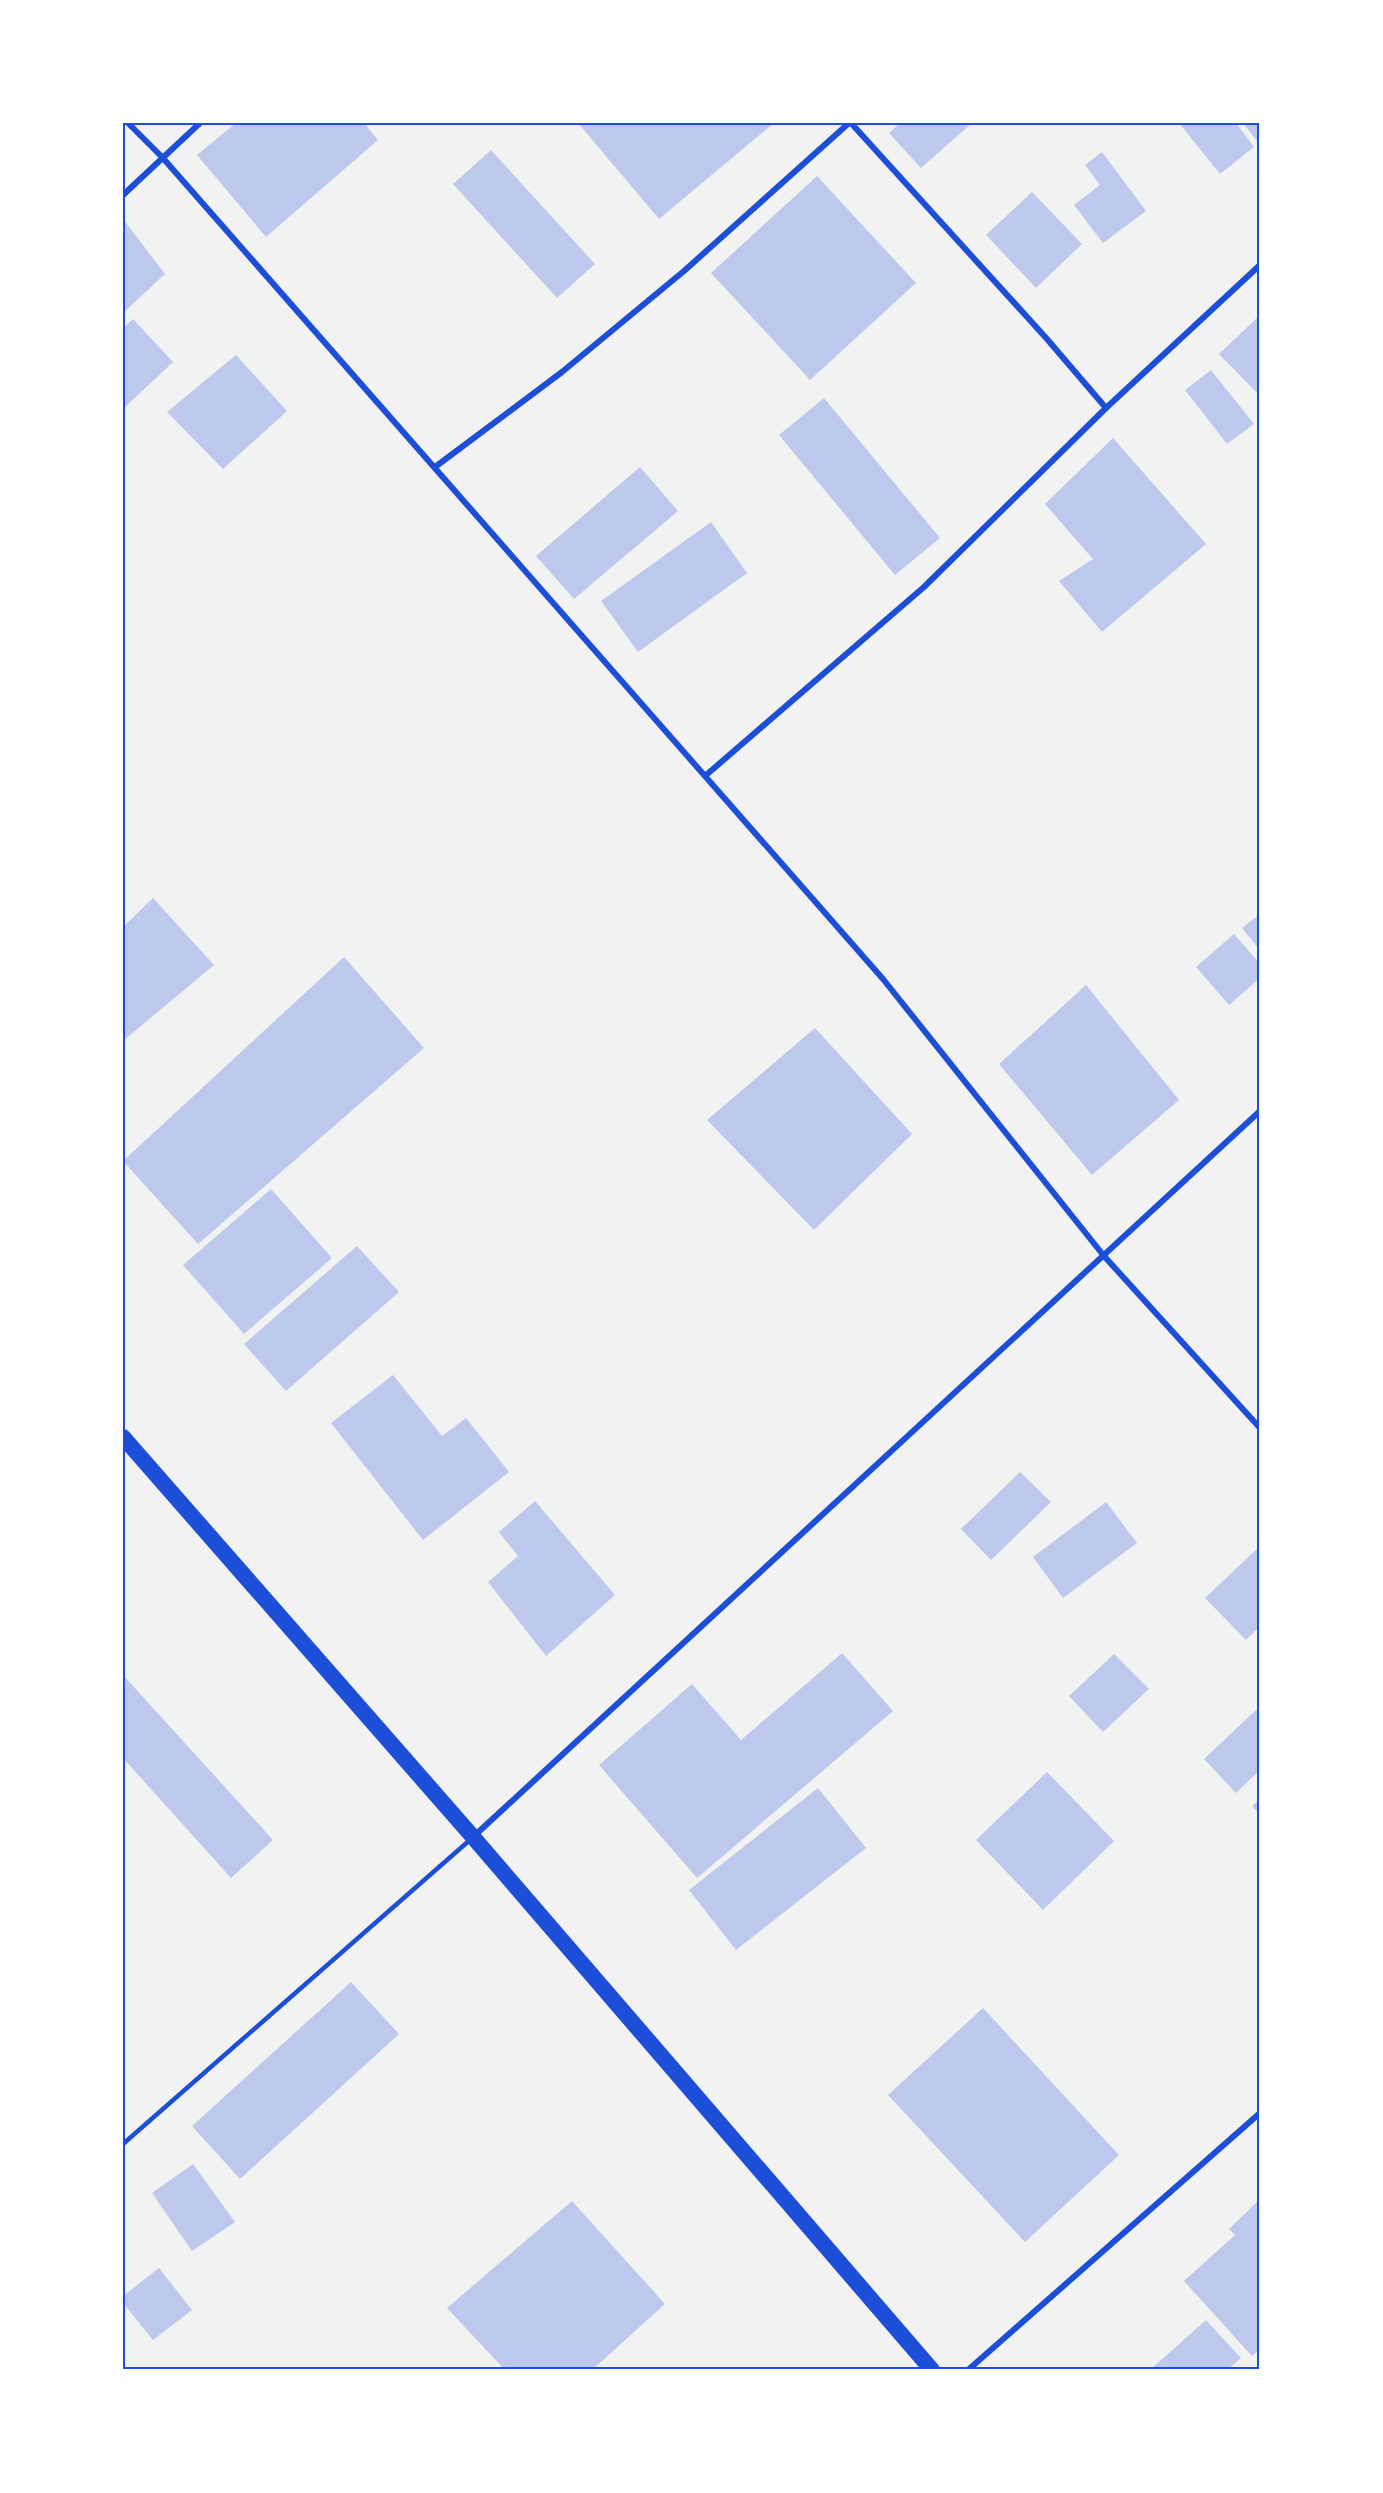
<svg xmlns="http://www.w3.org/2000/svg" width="1383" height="2493" font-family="'PT Sans',sans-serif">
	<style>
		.building { fill: #bdc9ec }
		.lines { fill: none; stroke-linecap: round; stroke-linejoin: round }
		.service { stroke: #1d4ed8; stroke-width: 4.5 }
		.minor { stroke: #1d4ed8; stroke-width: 6 }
		.trunk { stroke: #1d4ed8; stroke-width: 16 }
		.neatline { fill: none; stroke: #1d4ed8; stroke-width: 2 }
	</style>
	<rect width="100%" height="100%" fill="#f2f2f2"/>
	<!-- building -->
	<path class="building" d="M236 123H364L378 140 266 237 197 155Z
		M578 123H774L659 219Z
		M900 123H972L921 168 889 133Z
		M1179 123H1236L1254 147 1220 174Z
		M1243 123H1260V145Z
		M491 150 595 264 557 298 453 184Z
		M1102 152 1146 211 1103 243 1074 205 1100 185 1085 165Z
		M817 176 916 283 810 380 711 273Z
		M1032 192 1082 244 1036 288 986 235Z
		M123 219 165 274 123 313Z
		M1260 315V396L1219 354Z
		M133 319 173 362 123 409V328Z
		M236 355 287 411 223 469 167 412Z
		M1211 370 1254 424 1227 444 1185 390Z
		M824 398 940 538 895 575 779 435Z
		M1113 438 1206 544 1102 632 1059 581 1093 559 1045 504Z
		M640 467 678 511 574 599 536 556Z
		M711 522 747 573 638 652 601 601Z
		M153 898 214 965 123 1041V927Z
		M1260 914V950L1242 928Z
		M1234 934 1260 964V978L1229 1005 1196 967Z
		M344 957 424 1048 198 1244 123 1161Z
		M1086 985 1179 1100 1092 1175 999 1064Z
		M815 1028 912 1134 814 1230 707 1120Z
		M271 1189 332 1258 244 1334 183 1265Z
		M357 1246 399 1292 286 1391 244 1344Z
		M393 1375 442 1436 466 1418 509 1472 423 1540 331 1423Z
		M1020 1472 1051 1502 991 1560 961 1529Z
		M535 1501 615 1595 546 1656 488 1582 518 1556 499 1532Z
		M1106 1502 1137 1543 1063 1598 1033 1557Z
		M1260 1546V1626L1246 1640 1205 1598Z
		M842 1653 893 1711 697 1878 599 1765 692 1684 741 1740Z
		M1114 1654 1149 1689 1103 1732 1069 1696Z
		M123 1675 273 1840 231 1878 123 1758Z
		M1256 1710 1260 1713V1770L1236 1793 1204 1759Z
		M1047 1772 1114 1841 1043 1910 976 1840Z
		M818 1788 866 1848 736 1950 689 1890Z
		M1260 1799V1815L1252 1806Z
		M351 1982 399 2034 240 2179 192 2126Z
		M983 2008 1119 2155 1025 2242 888 2095Z
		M193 2164 235 2222 192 2251 152 2193Z
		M1260 2199V2349L1252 2356 1184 2281 1235 2235 1229 2229Z
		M572 2201 665 2304 592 2370H505L447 2308Z
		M159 2268 192 2310 153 2340 123 2303V2296Z
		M1206 2320 1241 2358 1227 2370H1150Z"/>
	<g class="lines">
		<!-- service -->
		<path class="service" d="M123 2144 471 1839"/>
		<!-- minor -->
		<path class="minor" d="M128 123 162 157 883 979 1104 1256 1260 1428
			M851 123 1047 339 1106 408
			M123 195 200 123
			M435 467 562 372 684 271 849 123
			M705 776 924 587 1106 408 1260 265
			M473 1837 1260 1111
			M968 2370 1260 2113"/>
		<!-- trunk -->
		<path class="trunk" d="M123 1437 473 1837 932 2370"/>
	</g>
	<!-- border -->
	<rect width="1383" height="2493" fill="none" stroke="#ffffff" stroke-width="249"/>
	<rect x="124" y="124" width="1134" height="2244" class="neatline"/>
</svg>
